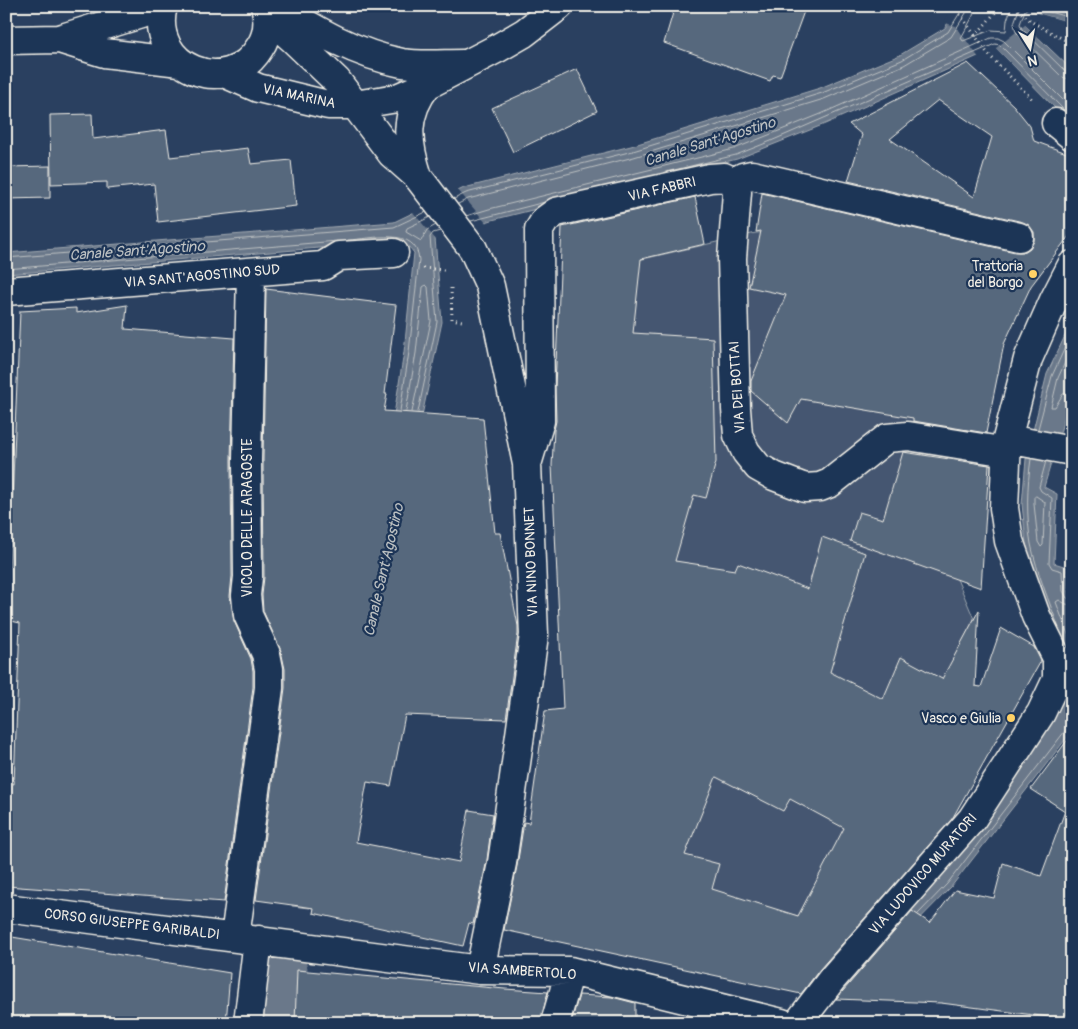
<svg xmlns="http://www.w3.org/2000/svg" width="1078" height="1029" font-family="Pangolin,sans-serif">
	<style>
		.green { fill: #445771; stroke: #9ca4ac }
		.water { fill: #6a788a; stroke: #a1a8b0 }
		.pier { fill: #2a4060 }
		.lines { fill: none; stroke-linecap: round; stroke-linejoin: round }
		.shore { stroke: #bdc1c2; stroke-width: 1 }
		.canal { stroke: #6a788a; stroke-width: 41 }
		.building { fill: #56677d; stroke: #f4f1e8; fill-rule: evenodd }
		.minor-casing { stroke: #f4f1e8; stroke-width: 31 }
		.path { stroke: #f4f1e8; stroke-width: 3; stroke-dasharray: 1 4; stroke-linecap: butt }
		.minor { stroke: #1d3557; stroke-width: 28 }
		.poi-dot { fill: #ffd166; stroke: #1d3557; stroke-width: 2 }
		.labels { text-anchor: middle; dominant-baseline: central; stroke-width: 4.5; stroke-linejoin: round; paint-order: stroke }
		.street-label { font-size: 14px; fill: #f4f1e8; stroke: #1d3557 }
		.poi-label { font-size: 14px; fill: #f4f1e8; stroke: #1d3557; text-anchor: end }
		.water-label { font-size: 15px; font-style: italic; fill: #bdc1c2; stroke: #1d3557 }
	</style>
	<rect width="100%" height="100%" fill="#2a4060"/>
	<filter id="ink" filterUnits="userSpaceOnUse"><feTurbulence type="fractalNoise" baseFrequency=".02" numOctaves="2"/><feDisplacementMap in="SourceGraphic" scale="10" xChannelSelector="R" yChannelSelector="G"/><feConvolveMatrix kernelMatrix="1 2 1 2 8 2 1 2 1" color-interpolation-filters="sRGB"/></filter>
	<g filter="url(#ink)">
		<!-- green -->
		<path class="green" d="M809 230 951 260 922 467 957 579 974 619 886 789 798 916 596 860 621 264 756 233Z"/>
		<!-- water -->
		<path class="water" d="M957 6H1072V23L1030 11 1025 25 1072 70V122L1065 118 996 48 825 124 737 159 492 220 435 238 442 322 374 640 310 908 292 906 321 792 389 446 404 352 414 253C408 244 401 243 391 242L6 274V253L394 222 464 188 631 146 820 88 900 55 945 28Z
			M1072 321V399L1067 409 1044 487 1057 494 1054 563 1067 567 1068 590 1072 597V731L951 887 842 998 828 993 1055 709 1037 582 1026 544 1022 504 1026 459 1047 374Z
			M271 970 293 973 288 1023H265Z"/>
		<!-- pier -->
		<path class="pier" d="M954 6 962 8 963 6H1031L1030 11 1072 23V26L1032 14 1028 24 1072 67 1025 25 996 48 1061 116 1060 117 995 51 979 58 956 26 945 23Z
			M457 189 487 224 437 239V241L412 211Z"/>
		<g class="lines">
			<!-- shore -->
			<path class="shore" d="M975 6 973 16 961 38 963 41 991 30 1006 31 1007 20 1012 6
				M1020 6 1014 23 1016 32 1062 77 1072 80
				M1072 18 1030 7 1025 10 1020 24 1022 29 1066 72 1072 73
				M747 130 750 132 749 135 708 147 706 146 707 143Z
				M666 172 736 155 771 141 995 44 1000 45 1065 111
				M454 199 466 193 633 151 822 93 902 60 948 32 961 11V6
				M458 204 468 199 634 157 824 99 904 65 951 37 966 13 968 6
				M466 216 489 209 734 149 821 114 991 38H998L1004 41 1072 109
				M430 217 407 228 406 232 421 241 427 230 436 225
				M471 221 545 202
				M348 240C371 239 417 226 419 260L409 352 400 411
				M6 258 394 227 426 212
				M6 269 337 241
				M1072 347 1058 378 1051 407H1055L1063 394 1072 392
				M406 411 416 353 423 287 426 285 428 287 431 321 412 412
				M418 412 437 322 430 237 433 233 440 231
				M1038 429 1052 376 1072 332
				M1031 459C1027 486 1026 516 1031 544 1037 573 1049 601 1059 628
				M1046 461 1039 487 1041 491 1052 498 1049 563 1052 568 1062 571 1063 591 1067 598 1072 599
				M1036 496 1045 502 1043 545 1041 547 1038 542 1034 504V498Z
				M1072 605 1066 604 1059 600 1056 602 1072 645
				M918 914 947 884 1065 731 1072 729
				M270 1023 275 978 278 975 286 977 288 979 283 1023"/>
			<!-- canal -->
			<path class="canal" d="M278 1023 281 994 287 970"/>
		</g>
		<!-- building -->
		<path class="building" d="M675 6H806L780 77 773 75 770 81 664 43Z
			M968 63 1014 106 1030 126 1034 141 1072 155V232L1031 286 1004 344 986 433 913 421V418L801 399 788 423 751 391V381L786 295 749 287 761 231 756 232 762 193 1015 252H1024L1030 248 1034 241V232L1029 225 1023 222 848 181 862 135 849 124ZM938 100 992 137 974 197 890 139Z
			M577 69 597 111 513 152 492 108Z
			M92 114 93 139 166 130 170 157 248 148 251 164 291 160 296 206 158 222 154 184 107 189V182L51 184 50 115Z
			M50 166V198L6 199V167Z
			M695 197 705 244 641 259 633 333 713 338 716 462 706 498 694 495 675 561 735 570 738 563 808 589 822 537 865 553 830 672 883 699 901 657 942 679 979 610 975 686 981 687 1001 628 1034 647 1041 661 952 819 820 969 801 994 504 930 517 866 524 822 529 823 545 711 563 709 552 465 554 430 556 421 555 387 562 227ZM716 777 783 811 790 799 844 828 798 916 712 889 719 864 685 855Z
			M266 289 396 305 385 394H387L384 411 483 418 495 533H500L518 626V634L506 719 405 715 391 786 367 782 356 842 459 862 469 810 493 814 487 860 473 924 469 923 463 946 313 913 314 908 256 900 285 688V669L281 651 263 611 262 595 264 577 263 460Z
			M127 305 125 329 234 338 231 460 232 576 230 596 234 621 251 659 253 671V687L224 902 6 886V782L14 784 20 623 7 620 20 311 76 308V313Z
			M903 452 989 465 981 588 850 541 859 512 883 519Z
			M1072 734V1020L941 1003 836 999 912 911 930 923 955 890 994 898 1003 863 1041 876 1065 811 1031 789Z
			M6 936 230 973 226 1023H6Z
			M297 970 505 989 548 992 540 1023H295Z
			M579 995 612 997 635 1003V1023H571Z"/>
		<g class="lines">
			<!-- minor casing -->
			<g class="minor-casing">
				<path id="minor" d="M163 6C147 67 228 101 260 47 268 35 269 20 265 6
					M276 6C315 30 356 54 402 63 421 66 443 64 463 64
					M267 16 294 40 337 81 392 154 418 177 473 249 490 286 527 464 534 635 502 863 480 970
					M59 39 104 53 180 62
					M6 40 59 39 141 14 154 6
					M224 73 258 88 328 105H355L397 98 427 85 498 48 524 33 559 6
					M1056 123 1072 136
					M418 177C407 143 403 115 427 85
					M734 182 737 192 732 258 736 409 738 435 746 452 758 467 774 476 805 488 820 487 830 483 887 438 908 436 1007 452
					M734 182 743 177 752 175 1019 237
					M6 291 323 266 339 256 394 253
					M1007 439 1072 451
					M528 461 540 421 539 230 545 220 556 212 710 178 724 177 734 182
					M6 908 480 970 570 971 782 1023
					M235 937 269 688V669L266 654 248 615 246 595 248 577 247 460 251 272
					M248 1023 258 940
					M555 1023 570 971
					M798 1023 832 979 972 819 1041 713 1057 679V658L1036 616 1009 541 1004 508 1007 439 1028 359 1054 300 1072 265"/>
			</g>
			<!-- path -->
			<path class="path" d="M929 6 939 8
				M1014 6 1032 22 1072 44
				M960 14 988 54 1032 99
				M975 36 1001 6
				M423 268 444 270
				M451 288 452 319 462 321"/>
			<!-- minor -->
			<use href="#minor" class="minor"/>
		</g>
	</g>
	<!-- markers -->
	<g class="poi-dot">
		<circle cx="1033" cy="274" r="5"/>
		<circle cx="1011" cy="718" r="5"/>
	</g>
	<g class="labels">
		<!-- street labels -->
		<g class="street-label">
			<text transform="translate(299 96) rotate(12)">VIA MARINA</text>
			<text transform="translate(662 189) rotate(-13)">VIA FABBRI</text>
			<text transform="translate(202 276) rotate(-5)">VIA SANT'AGOSTINO SUD</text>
			<text transform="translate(737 387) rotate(-94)">VIA DEI BOTTAI</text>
			<text transform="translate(247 518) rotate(-90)">VICOLO DELLE ARAGOSTE</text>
			<text transform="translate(531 562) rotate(-92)">VIA NINO BONNET</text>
			<text transform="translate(923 874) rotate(-49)">VIA LUDOVICO MURATORI</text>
			<text transform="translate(132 924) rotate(7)">CORSO GIUSEPPE GARIBALDI</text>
			<text transform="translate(522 971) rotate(4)">VIA SAMBERTOLO</text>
		</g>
		<!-- poi labels -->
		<g class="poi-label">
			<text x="1023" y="266">Trattoria<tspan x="1023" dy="16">del Borgo</tspan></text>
			<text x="1001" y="718">Vasco e Giulia</text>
		</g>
		<!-- water labels -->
		<g class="water-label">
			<text transform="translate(710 142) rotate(-17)">Canale Sant'Agostino</text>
			<text transform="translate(137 251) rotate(-4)">Canale Sant'Agostino</text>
			<text transform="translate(384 570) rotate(-77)">Canale Sant'Agostino</text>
		</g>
	</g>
	<!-- margin -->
	<rect width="1078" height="1029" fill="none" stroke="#1d3557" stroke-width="25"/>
	<rect x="12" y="12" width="1053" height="1004" fill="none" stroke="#f4f1e8" stroke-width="2" filter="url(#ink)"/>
	<!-- north arrow -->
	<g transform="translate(1030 48) rotate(169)" stroke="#1d3557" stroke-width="4" paint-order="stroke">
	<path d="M0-4L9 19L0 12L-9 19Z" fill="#f4f1e8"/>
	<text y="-8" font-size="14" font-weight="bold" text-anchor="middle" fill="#f4f1e8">N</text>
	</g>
</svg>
